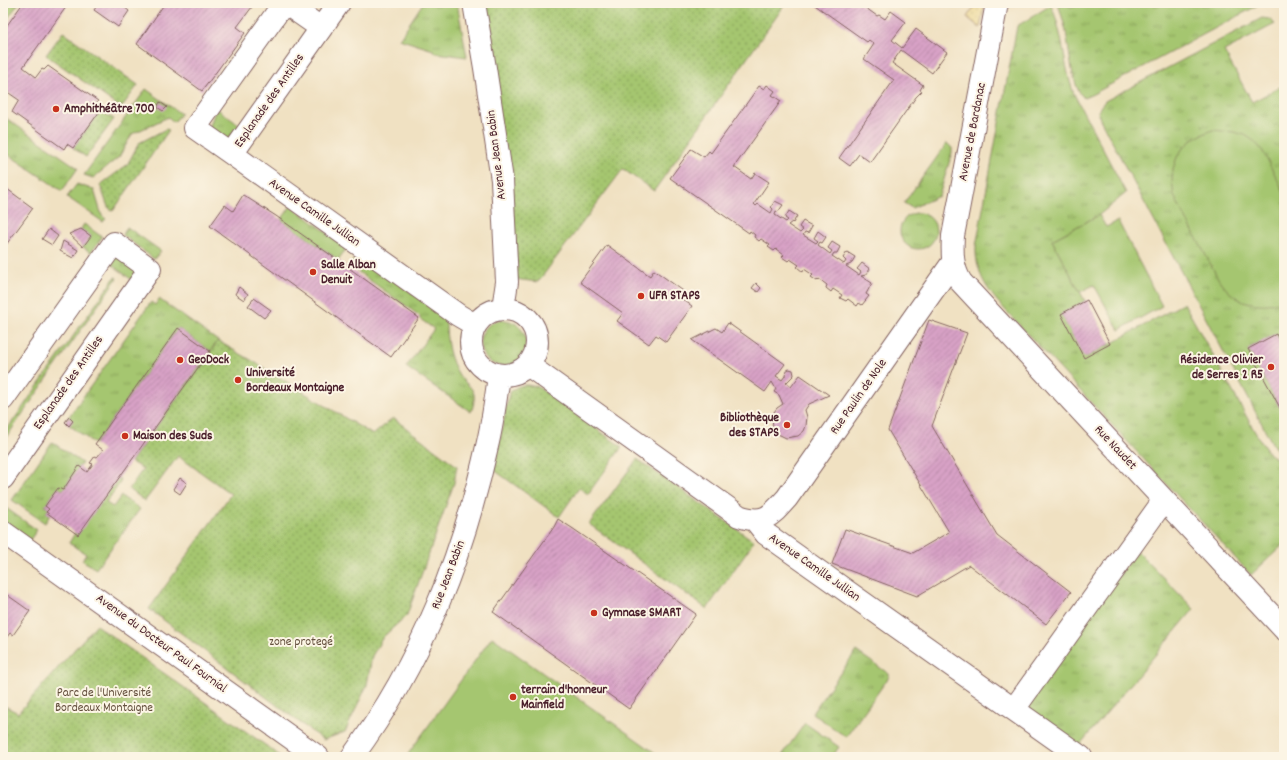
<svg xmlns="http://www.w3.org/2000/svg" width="1287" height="760" font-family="Dekko,sans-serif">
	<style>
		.grass { fill: url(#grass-tufts); stroke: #78724d }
		.sand { fill: url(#sand-dots); stroke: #9c7c64 }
		.park { fill: url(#park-dots); stroke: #78724d }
		.pitch { fill: #a5c66f; stroke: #78724d }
		.building { fill: url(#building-hatch) }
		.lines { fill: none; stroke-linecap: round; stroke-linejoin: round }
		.minor-casing { stroke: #846360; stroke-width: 24 }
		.minor { stroke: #fff; stroke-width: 22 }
		.poi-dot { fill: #c8321e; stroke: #fcf5e5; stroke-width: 1.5 }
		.labels { text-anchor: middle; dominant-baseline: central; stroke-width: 4; stroke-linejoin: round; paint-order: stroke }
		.street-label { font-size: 13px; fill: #4a1f2b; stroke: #fcf5e5 }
		.poi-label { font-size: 13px; font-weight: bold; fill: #4a1f2b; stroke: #fcf5e5; text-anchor: start }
		.park-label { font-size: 13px; fill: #65513f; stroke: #fcf5e5 }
	</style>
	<defs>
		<pattern id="grass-tufts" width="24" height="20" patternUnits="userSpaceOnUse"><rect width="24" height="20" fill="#a5c66f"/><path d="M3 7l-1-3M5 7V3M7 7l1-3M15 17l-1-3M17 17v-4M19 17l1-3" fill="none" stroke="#88a05b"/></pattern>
		<pattern id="sand-dots" width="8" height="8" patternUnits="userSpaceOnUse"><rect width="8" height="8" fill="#eeda9e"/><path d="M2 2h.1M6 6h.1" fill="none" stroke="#cebb88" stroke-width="1.8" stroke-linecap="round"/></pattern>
		<pattern id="park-dots" width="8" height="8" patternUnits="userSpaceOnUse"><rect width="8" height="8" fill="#a5c66f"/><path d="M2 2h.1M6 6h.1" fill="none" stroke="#88a05b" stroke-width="1.8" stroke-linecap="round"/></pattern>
		<pattern id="building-hatch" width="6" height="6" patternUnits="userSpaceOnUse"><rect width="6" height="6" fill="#d8a2c6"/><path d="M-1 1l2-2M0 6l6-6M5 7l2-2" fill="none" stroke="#b183a1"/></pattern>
	</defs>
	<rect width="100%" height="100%" fill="#fcf5e5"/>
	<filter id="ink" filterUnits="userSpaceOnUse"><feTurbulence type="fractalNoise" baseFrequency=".025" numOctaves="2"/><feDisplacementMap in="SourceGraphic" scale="8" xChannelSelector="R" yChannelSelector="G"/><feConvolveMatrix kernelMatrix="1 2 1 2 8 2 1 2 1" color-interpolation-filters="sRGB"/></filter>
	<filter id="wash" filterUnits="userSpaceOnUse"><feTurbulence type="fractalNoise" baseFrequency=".012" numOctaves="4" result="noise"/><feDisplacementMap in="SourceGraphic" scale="16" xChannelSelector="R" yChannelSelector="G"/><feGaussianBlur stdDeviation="0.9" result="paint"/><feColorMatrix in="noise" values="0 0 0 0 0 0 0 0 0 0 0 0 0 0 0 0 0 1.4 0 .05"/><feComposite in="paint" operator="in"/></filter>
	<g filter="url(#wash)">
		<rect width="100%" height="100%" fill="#f0e1c2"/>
		<!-- grass -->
		<path class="grass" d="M3 3H19L3 25Z
			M423 3H457L467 57 436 53 433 50 399 39Z
			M1058 3H1067L1070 7 1081 3H1260L1253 8 1093 94 1084 98C1071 88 1069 43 1065 27 1063 19 1060 11 1058 3Z
			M1051 5C1064 35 1063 65 1074 94L1126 193 1099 215 1052 240 1085 301 1061 314 1085 358 1184 303 1255 432 1269 454 1284 463V544L1251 575 998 302C984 285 975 269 976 246L1017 26Z
			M1262 18 1269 19 1275 24 1224 51 1252 102 1284 85V349L1275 334 1248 349 1284 415V454L1275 448 1272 443 1100 119C1097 112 1099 107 1105 101Z
			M146 89 181 114 174 122 168 117 132 134 119 157 93 178 84 175Z
			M216 108 246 130 229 143 209 129Z
			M3 116 78 168 62 191 3 151Z
			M947 143 952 148V153L939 196 912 208 904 203Z
			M77 184 94 190 102 216 106 219 103 222 67 197Z
			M291 206 347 247 338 260 281 220Z
			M900 231a18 18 0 1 1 36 0a18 18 0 1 1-36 0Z
			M84 224 102 237 91 253 83 247 90 236 81 229Z
			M127 227 161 251 154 259 123 235Z
			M358 254 448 319 446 322C446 340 449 359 459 375 463 382 472 386 474 394 475 400 473 407 471 412L406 367 434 329 420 319V316L350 266Z
			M113 255 136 266 137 284 106 260Z
			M115 277 117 278 3 442V435Z
			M159 299 218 341 210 351 178 328 95 444 65 422 151 302 155 305Z
			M480 343a23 23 0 1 1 46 0a23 23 0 1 1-46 0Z
			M52 442 82 463 63 490 58 488 45 506 49 509 46 512 50 515 45 523 12 500Z
			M119 478 121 481 106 503 113 507 121 496 140 509 96 569 82 560 86 554 69 543 75 533Z
			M6 508 37 530 29 541 3 522V512Z
			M1137 551 1194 609 1077 748 1022 705Z
			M856 651 889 674V677L846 737 812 713Z
			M805 723 839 747 832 757H781Z"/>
		<!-- sand -->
		<path class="sand" d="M970 3H985L980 28 967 17 974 7 969 4Z"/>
		<!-- park -->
		<path class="park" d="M478 3H786L654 191 623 169 538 282 514 279Z
			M63 32 138 85 121 108 46 55Z
			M100 111 114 119 86 157 73 148Z
			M166 129 169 130 113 211 108 207 100 185 127 165 139 143Z
			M218 341 251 360 373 435 393 418 457 466 454 483 407 615 383 637 372 656 367 685 345 732 323 740 149 609 231 494 178 456 145 501 129 489 143 469 131 462Z
			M525 385 536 386 545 392 622 447 588 494 579 488 559 517 494 470 505 414C505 409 505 408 507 404 508 400 507 402 508 398 510 389 517 386 525 385Z
			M637 459 754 541 707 609 589 524Z
			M96 625 275 752 281 757H3V705L18 713Z"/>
		<!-- pitch -->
		<path class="pitch" d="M1212 130 1234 132 1245 135 1254 141 1262 150 1284 192V299C1271 307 1250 305 1237 298 1230 294 1224 287 1219 280L1174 196 1172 180 1173 169 1177 157 1183 148 1193 139Z
			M1099 215 1106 227 1118 221 1162 306 1119 330 1094 285 1080 292 1052 240Z
			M492 637 661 757H406Z"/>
		<g id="blocks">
			<!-- building -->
			<path class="building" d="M23 3H69L23 67 36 77 42 69 44 70 48 66 98 101 95 106 100 111 73 148 67 144 64 149 12 112 19 100 6 91 3 95V31Z
				M99 3H119L129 11 118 27 94 10Z
				M165 3H255L237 27 245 33 202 91 137 44Z
				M812 3H859L877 16 879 15 885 19 891 11 906 22 892 40 902 48 916 29 947 52 932 73 901 50 892 63 923 85 920 90 922 91 916 97 870 162 859 154 850 166 839 158 894 80 864 59 874 44 869 40 867 42Z
				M767 85 775 91 772 95 781 101 734 167 751 179 755 173 769 182 754 204 756 206 758 204 771 213 773 209 771 207 775 201 783 205 778 212 776 211 775 215 786 222 788 220 785 218 789 211 797 216 793 223 792 222 788 225 800 233 803 230 799 227 803 221 812 226 808 233 805 232 803 235 816 243 818 241 814 238 818 231 826 237 822 243 820 242 818 245 830 254 832 251 828 248 832 242 840 247 837 253H834L832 256 844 264 846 261 843 258 847 252 855 257 851 264 846 266 859 275 861 272 857 269 862 263 870 269 866 275 861 276 872 283 866 294 869 296 862 305 859 303 857 306 848 299 846 301 840 298 842 295 833 289 831 292 826 288 827 285 819 279 817 281 811 277 813 275 804 269 803 272 797 267 799 265 790 259 788 261 782 257 784 255 776 249 774 251 768 247 770 245 761 239 759 241 754 237 755 235 750 231 749 233 670 178 691 149 704 157 709 151 711 153 759 86 764 89Z
				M160 102 167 107 163 111 157 107Z
				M3 186 33 208 3 249Z
				M243 195 276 216 419 318 391 357 210 226 225 205 233 211Z
				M49 229 58 236 52 245 42 239Z
				M81 229 91 236 83 247 69 234Z
				M63 241 78 250 73 258 60 251Z
				M607 245 650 276 654 270 686 293 682 299 692 306 666 342 656 335 649 344 617 321 623 313 580 282Z
				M756 283 761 288 758 292 752 288Z
				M239 287 248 294 244 300 235 294Z
				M254 298 271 310 264 318 248 306Z
				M1087 300 1110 344 1084 358 1061 314Z
				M929 320 967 333 932 426 997 535 1071 592 1046 624 969 565 917 596 832 564 845 529 913 553 949 532 888 430Z
				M728 323 785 364 776 376 782 380 785 376 786 371 789 369 793 370 794 375 786 383 791 387 800 375 829 395 809 404 805 410 807 417 806 426 804 431 798 436 786 438 778 434 773 428 772 417 774 412 777 408 783 404 779 395 774 392 776 389 772 382 765 392 692 340 716 328 722 332Z
				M178 328 210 351 78 535 46 512 49 509 45 506 58 488 63 490 79 466 87 472 93 464 90 463 93 459 95 456 97 457 103 450 95 444Z
				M1276 334 1284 349V415L1248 349Z
				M69 417 73 421 69 426 65 422Z
				M180 478 187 483 180 494 173 489Z
				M558 519 572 528 696 614 629 709 493 612 554 527Z
				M3 592 30 611 13 635 10 633 3 642Z"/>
		</g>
	</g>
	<g filter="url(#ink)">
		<use href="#blocks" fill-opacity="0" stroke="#846360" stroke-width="1"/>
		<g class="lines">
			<!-- minor casing -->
			<g class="minor-casing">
				<path id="minor" d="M284 3 195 128 232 154 339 3
					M285 3 321 28
					M474 3 485 68 502 180 507 282 503 308
					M997 3 953 236C952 253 952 267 961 282L1284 629
					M232 154 458 315 475 325
					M471 342a33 33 0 1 1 66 0a33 33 0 1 1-66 0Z
					M528 365 739 516C764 525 771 516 787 498L953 262
					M3 399 114 243 150 269 3 478
					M755 520 766 534 1081 757
					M3 532 318 757
					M1014 709 1164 500
					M352 757C422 662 463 556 488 442 493 420 496 398 499 376"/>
			</g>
			<!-- minor -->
			<use href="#minor" class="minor"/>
		</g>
	</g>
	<!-- markers -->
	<g class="poi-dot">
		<circle cx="56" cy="109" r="4"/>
		<circle cx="313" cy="272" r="4"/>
		<circle cx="641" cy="296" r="4"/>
		<circle cx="180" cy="360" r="4"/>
		<circle cx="1271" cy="367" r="4"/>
		<circle cx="238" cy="380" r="4"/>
		<circle cx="787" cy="425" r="4"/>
		<circle cx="125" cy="436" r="4"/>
		<circle cx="594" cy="613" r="4"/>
		<circle cx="513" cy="697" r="4"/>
	</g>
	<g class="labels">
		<!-- street labels -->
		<g class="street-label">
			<text transform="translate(270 101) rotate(-55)">Esplanade des Antilles</text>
			<text transform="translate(973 132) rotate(-79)">Avenue de Bardanac</text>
			<text transform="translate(497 155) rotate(-97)">Avenue Jean Babin</text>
			<text transform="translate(314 213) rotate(35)">Avenue Camille Jullian</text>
			<text transform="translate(69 383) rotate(-55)">Esplanade des Antilles</text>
			<text transform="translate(859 397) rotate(-55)">Rue Paulin de Nole</text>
			<text transform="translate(1115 448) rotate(47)">Rue Naudet</text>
			<text transform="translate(814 568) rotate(35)">Avenue Camille Jullian</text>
			<text transform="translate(449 575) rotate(-69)">Rue Jean Babin</text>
			<text transform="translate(161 644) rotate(36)">Avenue du Docteur Paul Fournial</text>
		</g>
		<!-- poi labels -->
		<g class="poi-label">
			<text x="64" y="109">Amphithéâtre 700</text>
			<text x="321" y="265">Salle Alban<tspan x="321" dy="15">Denuit</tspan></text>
			<text x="649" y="296">UFR STAPS</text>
			<text x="188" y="360">GeoDock</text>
			<text x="1263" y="360" text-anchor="end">Résidence Olivier<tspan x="1263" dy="15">de Serres 2 R5</tspan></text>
			<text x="246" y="373">Université<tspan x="246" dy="15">Bordeaux Montaigne</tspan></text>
			<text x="779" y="418" text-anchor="end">Bibliothèque<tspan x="779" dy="15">des STAPS</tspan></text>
			<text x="133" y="436">Maison des Suds</text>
			<text x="602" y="613">Gymnase SMART</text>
			<text x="521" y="690">terrain d'honneur<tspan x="521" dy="15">Mainfield</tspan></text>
		</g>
		<!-- park labels -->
		<g class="park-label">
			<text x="301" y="642">zone protegé</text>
			<text x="104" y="693">Parc de l'Université<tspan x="104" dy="15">Bordeaux Montaigne</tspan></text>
		</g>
	</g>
	<!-- margin -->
	<rect width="1287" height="760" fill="none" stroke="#fcf5e5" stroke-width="16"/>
</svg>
